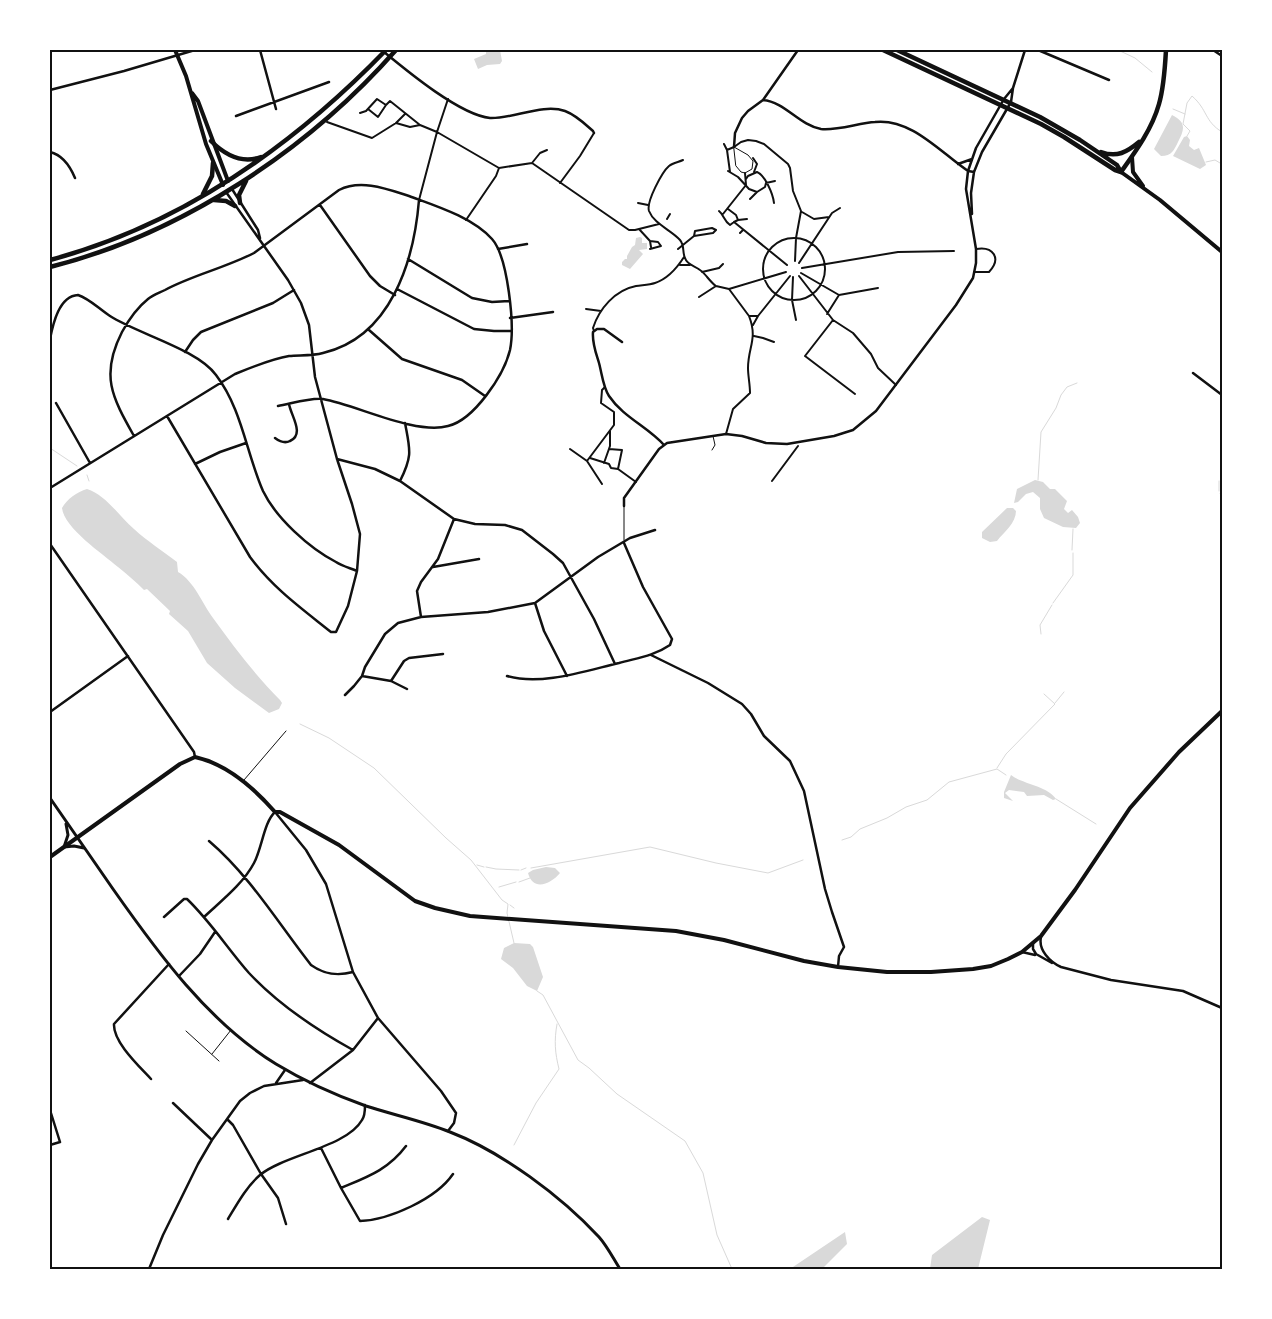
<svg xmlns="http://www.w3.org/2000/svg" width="1272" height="1319" font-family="'Times New Roman',serif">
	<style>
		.water { fill: #d9d9d9 }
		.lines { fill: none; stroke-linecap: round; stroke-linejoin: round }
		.stream { stroke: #d9d9d9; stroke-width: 1 }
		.service { stroke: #111; stroke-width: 1 }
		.pedestrian { stroke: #111; stroke-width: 2 }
		.minor { stroke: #111; stroke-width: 2.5 }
		.tertiary { stroke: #111; stroke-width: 3 }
		.secondary { stroke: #111; stroke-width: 4 }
		.primary { stroke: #111; stroke-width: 4.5 }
		.neatline { fill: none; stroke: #111; stroke-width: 2 }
	</style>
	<rect width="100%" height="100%" fill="#fff"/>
	<!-- water -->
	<path class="water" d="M486 50H500L502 61 500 64 487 65 478 69 474 59 486 54Z
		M1172 115C1186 122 1185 129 1178 142 1174 150 1172 156 1161 156L1154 149Z
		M1187 136 1190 140 1189 146 1194 150 1199 148 1206 165 1200 169 1173 156 1184 137Z
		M640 237 642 238V243H647V249L639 250 643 254 630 269 622 265V262L625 259H627V256L632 247 635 245 636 238Z
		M1035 480 1043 482 1050 489H1055L1067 501 1064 509 1068 513 1072 510 1078 517 1080 523 1076 528 1063 527 1044 518 1040 509V498L1033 492 1026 494 1018 502 1014 503 1017 489Z
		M87 489C106 495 119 516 134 529 147 541 163 551 177 562L178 572C194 581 202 603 213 618 234 647 255 675 280 700L282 703 279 709 269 713 235 688 207 663 188 631 169 614 170 611 147 589 144 590C136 582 127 574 118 567 103 554 64 528 62 508 67 499 77 492 87 489Z
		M1007 508H1013L1016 511C1016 523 1004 532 997 541L990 542 982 538V532Z
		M1011 775C1022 784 1048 786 1056 799L1053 800 1044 795 1027 796 1024 792 1009 790 1005 793 1013 801 1004 798V792Z
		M546 867 555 868 560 873C551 884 533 892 528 873L533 870Z
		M514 943 530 944 533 947 543 977 537 991 527 986 513 968 501 959 504 948Z
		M982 1217 990 1220 978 1269H930L932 1255Z
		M845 1232 847 1244 822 1269H790Z"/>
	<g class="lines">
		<!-- stream -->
		<path class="stream" d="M1118 50 1135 58 1152 72
			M1173 109 1185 114
			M1187 136 1190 131 1183 124 1187 103 1192 96C1208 110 1204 121 1222 132
			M1206 162 1215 160 1220 163
			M50 448 77 466
			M87 475 89 481
			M1038 480 1041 432 1056 408 1061 395 1067 387 1077 383
			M1219 491V481
			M1220 494 1221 495
			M1072 550 1073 529
			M1053 603 1073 575V553
			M1041 634 1040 625 1052 605
			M1055 703 1064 692
			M300 724 329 738 374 768 446 838 471 860 502 900 508 904 507 913 514 943
			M997 768 1006 754 1055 704 1044 694
			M1056 799 1096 824
			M842 840 851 837 860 829 887 818 906 807 927 800 949 782 997 769 1006 775
			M477 865 484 867
			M486 867 496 869 519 870
			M531 868 650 847 716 863 768 873 803 860
			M521 870 526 868
			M519 882 530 878
			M499 887 516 882
			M510 905 514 908
			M537 991 543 995 578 1060 589 1068 617 1094 685 1141 703 1173 717 1235 732 1269
			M514 1145 536 1103 559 1069C555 1053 554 1041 557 1024"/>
		<!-- service -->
		<path class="service" d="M734 147 748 155 753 161 752 169 745 173 741 172 736 166Z
			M712 450 715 445 713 436
			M624 540V506
			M244 780 286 731
			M186 1031 219 1061
			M212 1054 231 1030"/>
		<!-- pedestrian -->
		<path class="pedestrian" d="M368 109 378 117 386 105
			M360 113 366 111 377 99 386 105 390 101 420 125
			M327 122 372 138 396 123 410 127 420 125 437 132 499 168 532 163 629 230H635L659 224
			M396 123 405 114
			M724 144 727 150 734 147 741 142 748 140 756 141 764 144 788 164 790 168 793 191 801 211 796 238 795 261
			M727 150 730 172
			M753 158 757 164 754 172
			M683 160C679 162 673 163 669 166 662 172 646 202 649 211 654 224 671 230 680 240 685 246 682 252 685 258 687 265 695 266 700 270 706 274 709 281 716 286
			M532 163 540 153 547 150
			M728 171 738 177 749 189 757 192 765 187 766 183 775 181
			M746 179 748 176 757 172C765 175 773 194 774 203
			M560 183 580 156 594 133
			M750 199 757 192
			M419 200 437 132 448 99
			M638 203 648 205
			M728 209 736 215 738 220
			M719 211C724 215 724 221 730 225L734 222 787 265
			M802 212 814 219 829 217
			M723 214 746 185 745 173
			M667 219 670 214
			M466 220 496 176 499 168
			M734 222 738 220 747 219
			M639 229 650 241 651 247
			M740 233 743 230
			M694 236 713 233 716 230
			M763 269a31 31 0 1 1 62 0a31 31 0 1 1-62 0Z
			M650 249 661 246 658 242 650 241
			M678 249 694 236 695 231 712 228 716 230
			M799 263 832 213 840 208
			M680 265H690
			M802 268 898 252 954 251
			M702 272 719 268 723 264
			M974 272H989C1002 258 993 246 976 249
			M801 273 839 295 878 288
			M799 276 833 320 853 333 871 354 878 368 896 385
			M793 277 792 300 796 320
			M729 289 786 272
			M699 297 716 286 729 289 749 316
			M586 309 601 311
			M827 314 839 295
			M833 320 805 356 855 394
			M753 325 758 316
			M594 331 593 328C599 309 615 290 636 286 642 285 649 285 655 283 667 279 677 268 684 257
			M754 336 763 338 774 342
			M726 434 733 409 750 393C750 384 748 376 748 368 748 347 758 339 749 316H758L790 276
			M570 449 587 461
			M609 449 622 450 618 469
			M590 458 609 464 611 468 618 469 636 482
			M604 463 610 446V431
			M772 481 798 446
			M602 484 587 461 614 425V412L601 403 602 390 605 387"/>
		<!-- minor -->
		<path class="minor" d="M260 50 276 109
			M1038 50 1109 80
			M1213 50 1222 56
			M384 52C407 71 460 115 490 118 513 119 543 103 565 111 576 115 585 124 593 131L594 133
			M50 90 124 71 195 50
			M763 100C785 102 799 125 821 129 836 131 859 123 875 122 911 118 940 152 968 171L974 172
			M236 116 329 82
			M734 147 735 133 742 118 748 111 763 100 798 50
			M50 152C63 155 70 166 75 178
			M958 164 972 159
			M232 189 258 230 260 238
			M320 205 370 276 380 286 395 295
			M972 214 971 193 974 172 982 152 1011 102 1013 88 1025 50
			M498 249 527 244
			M408 259 472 298 492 302 509 301
			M397 289 474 329 494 331H511
			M510 318 553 312
			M369 330 402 359 462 380 485 396
			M50 339C53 324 59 296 78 295 90 299 99 309 110 316 138 334 197 349 216 375 242 409 246 452 263 491 276 518 309 548 336 562 342 566 350 568 357 571
			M622 342 604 329H597L593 332C592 343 596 353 599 363 602 374 603 387 609 396 623 417 648 427 664 445
			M185 352 193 340 201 332 273 303 294 290
			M1193 373 1222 395
			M56 403 90 463
			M167 416 250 557C273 588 301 608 331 632H336L348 606 357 571 360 534 352 504 337 459 315 377 309 325 301 303 288 280 226 192
			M134 436C112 397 100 375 122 332 128 321 138 307 148 299 153 295 159 293 165 290 193 275 225 268 254 253L339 190C361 179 387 189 409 196 436 206 472 217 492 239 508 257 515 326 510 350 504 375 474 420 448 426 415 435 357 405 323 399 312 397 290 404 278 406
			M275 438C279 441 284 444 290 441 305 434 291 416 289 404
			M337 459 375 469 400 481 454 519 475 524 505 525 522 530 553 554 563 563 594 619 615 664
			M195 464 220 452 246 443
			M400 481C413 455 410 450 405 423
			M50 488 235 374C252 367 271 359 289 356 300 355 312 356 323 353 391 337 414 261 419 200
			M624 506V498L659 449 667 443 726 434 742 436 766 443 787 444 834 436 853 430 876 411 956 305 973 278 976 263V249L966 189 968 171 976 148 1004 99 1013 88
			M50 544 194 752 195 757
			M433 567 479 559
			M535 603 544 631 567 676
			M421 617 417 591 421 582 438 559 454 519
			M651 655 708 683 742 704 751 714 764 736 790 761 804 791 825 889 832 912 844 947 839 956 838 967
			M362 676 391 681 407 689
			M507 676C541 686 585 671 619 663 637 658 654 656 670 645L672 639 643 587 624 543
			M391 681 404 661 409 658 443 654
			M345 695 354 686 362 676 365 667 385 634 398 623 421 617 488 612 535 603 598 557 630 538 655 530
			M50 712 128 656
			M209 841C250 876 278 923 311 965 325 975 338 976 353 972
			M164 917 184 899H187C210 921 228 949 249 973 279 1005 315 1029 353 1050
			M204 917C221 901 243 884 254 863 262 848 264 822 275 812L306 850 326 884 353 972 378 1018 441 1091 456 1113 454 1123 448 1131
			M1041 937C1038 950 1050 962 1061 967L1111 980 1183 991 1222 1008
			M1033 943V949L1036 954 1052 963
			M1022 952 1035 955
			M179 976 200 954 215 932
			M151 1079C139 1066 113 1042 114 1024L169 964
			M276 1083 285 1070
			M310 1083 353 1050 378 1018
			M173 1103 212 1140
			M50 1110 60 1142 50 1145
			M228 1120 233 1125 261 1174 278 1198 286 1224
			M321 1148 341 1188 360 1221C389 1220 436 1199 453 1174
			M341 1188C367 1177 388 1170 406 1146
			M228 1219C237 1204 247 1186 260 1175 284 1155 347 1147 362 1120 365 1116 365 1111 365 1105
			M149 1269 163 1235 198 1164 212 1140 240 1101 250 1093 264 1086 303 1080"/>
		<!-- tertiary -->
		<path class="tertiary" d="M50 798C71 828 92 859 113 889 158 953 208 1022 276 1064 304 1081 335 1095 366 1106 394 1115 423 1121 450 1132 502 1152 561 1196 599 1237 607 1246 613 1258 620 1269
			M66 824 68 835 64 847 74 846 84 848"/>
		<!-- secondary -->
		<path class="secondary" d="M175 50 186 76 206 144 223 185
			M192 93 198 101 228 181
			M1132 157 1133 172 1143 186
			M1121 172 1160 200 1222 252
			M50 857 180 764 195 757C227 764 254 788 275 812H280L339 845 415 901 435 908 470 916 676 931 724 940 804 961 838 967 887 972H931L973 969 991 966 1008 959 1022 952 1041 936 1075 890 1130 808 1179 752 1222 711"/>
		<!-- primary -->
		<path class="primary" d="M883 50 1041 124 1064 137 1115 170 1121 172
			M897 50 1040 117 1080 140 1117 165 1121 172
			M211 141C225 155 242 164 261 157
			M1101 152C1117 158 1127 152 1139 142
			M1121 172C1136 151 1152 129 1159 104 1164 87 1165 68 1166 50
			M203 194 212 176 213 163
			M214 200 226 201 235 206
			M240 203 239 195 246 181
			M50 260C181 225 293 146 386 50
			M50 267C181 234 307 151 396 50"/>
	</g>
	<!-- border -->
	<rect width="1272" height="1319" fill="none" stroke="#ffffff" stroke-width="102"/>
	<rect x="51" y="51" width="1170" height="1217" class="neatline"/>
</svg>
